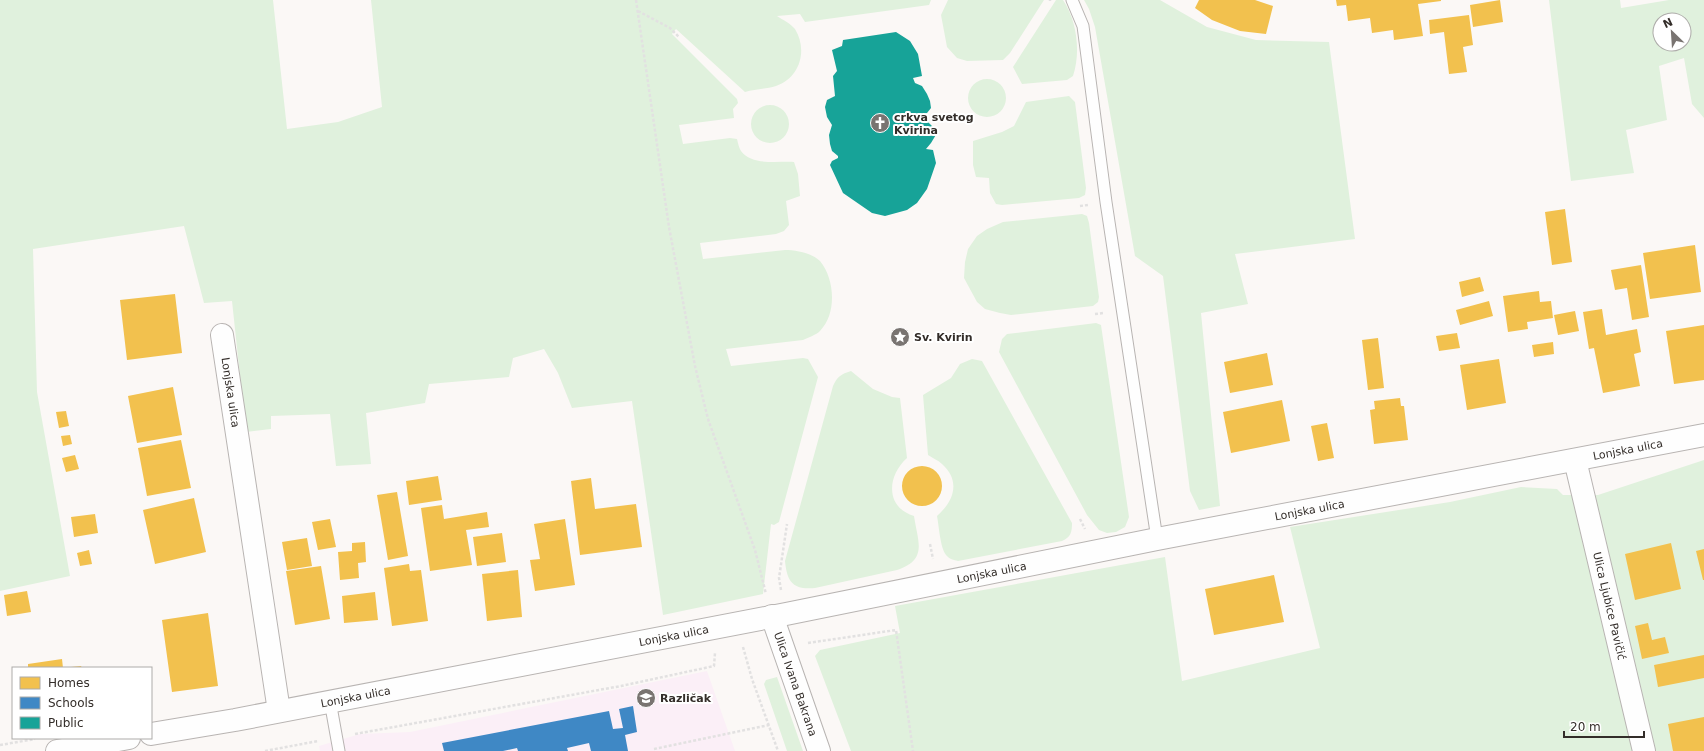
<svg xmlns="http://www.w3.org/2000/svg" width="1704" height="751" font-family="'DejaVu Sans',sans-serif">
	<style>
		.education { fill: #fbeff7 }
		.green { fill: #e0f1dd; fill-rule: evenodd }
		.homes { fill: #f2c14e }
		.schools { fill: #3f88c5 }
		.public { fill: #17a398 }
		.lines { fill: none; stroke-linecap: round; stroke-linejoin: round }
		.service-casing { stroke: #b8b4b2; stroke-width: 13 }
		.minor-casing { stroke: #b8b4b2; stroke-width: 24 }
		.path { stroke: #e2e1e1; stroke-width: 2.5; stroke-dasharray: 3 2; stroke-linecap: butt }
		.service { stroke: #fefefe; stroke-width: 11 }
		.minor { stroke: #fefefe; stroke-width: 22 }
		.labels { text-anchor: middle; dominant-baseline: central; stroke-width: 4; stroke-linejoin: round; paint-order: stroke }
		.poi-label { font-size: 11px; font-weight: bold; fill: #332d29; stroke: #fff; text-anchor: start }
		.street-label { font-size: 11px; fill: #332d29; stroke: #fff }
	</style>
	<rect width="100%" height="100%" fill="#fbf8f6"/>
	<!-- education -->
	<path class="education" d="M707 671 735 751H320L319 746 360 734 410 732Z"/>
	<!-- green -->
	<path class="green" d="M0 0H273L287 129 338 122 382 107 371 0H931L929 5 805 22 800 14 777 16C783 20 790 23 795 29 808 50 800 78 776 86 766 89 755 89 745 92L676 29 672 34 737 99 738 103 733 109 734 118 679 125 683 144 730 138 737 139C738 143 739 148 741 151 752 166 778 161 794 162L798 174 800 196 786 201 789 225 784 231 776 234 700 243 703 259 785 250C796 250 812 253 820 261 835 279 837 314 820 331 816 335 809 337 803 340L726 349 731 366 803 358 808 359 818 377 779 522 774 525 771 524 763 594 663 615 632 401 572 408 558 373 544 349 513 358 509 377 429 384 425 403 366 413 371 464 336 466 330 414 271 416V429L246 432 232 301 204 303 184 226 33 249 37 392 70 576 0 591Z
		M948 0H1044L1010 53 1003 60 967 61 957 58 947 47 941 15Z
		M1056 0H1063C1077 21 1081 52 1073 76L1067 80 1022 84 1013 67Z
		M1084 0H1160L1207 27 1256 40 1329 42 1355 239 1235 254 1248 304 1201 313 1220 506 1199 510 1190 491 1163 276 1135 256 1095 27 1089 9Z
		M1549 0H1620L1621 8 1669 0H1704V118L1692 104 1684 58 1659 66 1667 120 1626 130 1634 173 1571 181ZM1660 20H1684V44H1660Z
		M968 98a19 19 0 1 1 38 0a19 19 0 1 1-38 0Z
		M1069 96 1075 102 1086 188 1085 195 1079 198 1002 205 996 204 990 193 989 178 976 177 973 165V141L1002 132 1014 126 1026 102Z
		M751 124a19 19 0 1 1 38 0a19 19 0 1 1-38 0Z
		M1082 214 1087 216 1089 223 1099 297 1098 302 1093 306 1011 315 1000 313 985 309 977 302 964 278 965 262 968 249 977 236 987 229 1003 222Z
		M1096 323 1101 325 1129 517 1125 527 1116 532 1107 533 1099 530 1087 515 999 352 1002 339 1007 334Z
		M972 359 982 361 1072 523C1072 532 1071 537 1062 541L958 561C954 560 949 559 946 555 940 547 939 526 937 516 954 501 961 481 942 464 938 460 932 458 928 455L923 395 951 378 960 364Z
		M851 371 873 389 892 397 900 398 907 458C887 476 885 507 914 516 918 542 928 560 897 570L815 588C793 590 787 582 785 561L833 386C837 377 841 374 851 371Z
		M1704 460V751H851L815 656 820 650 900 633 895 606 1165 557 1182 681 1320 648 1290 527 1450 502 1521 487 1557 489 1563 495H1598Z
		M777 677 803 751H787L764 684 766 680Z"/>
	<!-- homes -->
	<path class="homes" d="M1199 0H1255L1273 6 1266 34 1240 31 1212 20 1195 8Z
		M1336 0H1441V1L1418 4 1423 36 1394 40 1393 30 1372 33 1370 18 1348 21 1346 5 1337 6Z
		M1500 0 1503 22 1473 27 1470 5Z
		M1469 15 1473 45 1463 47 1467 72 1449 74 1444 32 1430 34 1429 20Z
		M1565 209 1572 262 1552 265 1545 212Z
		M1695 245 1701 292 1650 299 1643 253Z
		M1641 265 1649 317 1632 320 1627 288 1615 290 1611 270Z
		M1480 277 1484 291 1462 297 1459 282Z
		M1539 291 1540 302 1551 301 1553 318 1527 322 1528 329 1508 332 1503 296Z
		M175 294 182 353 127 360 120 300Z
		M1489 301 1493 316 1460 325 1456 310Z
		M1602 309 1606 335 1637 329 1641 352 1634 354 1640 386 1603 393 1594 348 1589 349 1583 312Z
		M1575 311 1579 331 1558 335 1554 315Z
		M1704 325V380L1674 384 1666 331Z
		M1457 333 1460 348 1439 351 1436 336Z
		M1378 338 1384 388 1368 390 1362 340Z
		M1553 342 1554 354 1534 357 1532 345Z
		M1267 353 1273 385 1230 393 1224 362Z
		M1499 359 1506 403 1467 410 1460 365Z
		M173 387 182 435 137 443 128 396Z
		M1400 398 1401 406H1404L1408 440 1374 444 1370 410 1375 409 1374 401Z
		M1282 400 1290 441 1231 453 1223 412Z
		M66 411 69 426 59 428 56 412Z
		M1327 423 1334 458 1318 461 1311 426Z
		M70 435 72 444 63 446 61 436Z
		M181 440 191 488 147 496 138 448Z
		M75 455 79 469 66 472 62 458Z
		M902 486a20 20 0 1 1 40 0a20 20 0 1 1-40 0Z
		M438 476 442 500 409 505 406 481Z
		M591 478 595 509 636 504 642 547 580 555 571 481Z
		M397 492 408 556 388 560 377 495Z
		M194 498 206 552 155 564 143 510Z
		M442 505 444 519 487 512 489 527 466 530 472 565 430 571 421 508Z
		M95 514 98 533 74 537 71 517Z
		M330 519 336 547 318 550 312 522Z
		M565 519 575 585 535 591 530 560 540 559 534 524Z
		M502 533 506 562 477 566 473 537Z
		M307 538 312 566 287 570 282 542Z
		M365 542 366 562 358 563 359 578 340 580 338 552 352 551V543Z
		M1671 543 1681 589 1635 600 1625 554Z
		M1704 549V580H1703L1696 551Z
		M89 550 92 564 80 566 77 553Z
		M409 564 410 571 421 570 428 621 392 626 384 568Z
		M321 566 330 619 295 625 286 571Z
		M518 570 522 617 487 621 482 574Z
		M1274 575 1284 622 1214 635 1205 589Z
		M27 591 31 612 7 616 4 595Z
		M375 592 378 620 344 623 342 596Z
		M208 613 218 686 172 692 162 620Z
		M1648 623 1652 640 1665 637 1669 653 1642 659 1635 626Z
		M1704 655V678L1658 687 1654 665Z
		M62 659 63 668H28V664Z
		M81 666 82 668H71V667Z
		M1704 717V751H1673L1668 724Z"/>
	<!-- schools -->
	<path class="schools" d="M633 706 637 732 625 735 628 751H591L589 743 567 748 568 751H518L517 748 503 751H444L442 743 609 711 613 729 623 728 619 709Z"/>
	<!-- public -->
	<path class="public" d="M896 32 910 41 918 54 922 76 913 78 915 83 922 86 927 94 930 101 931 108 927 113 918 116 919 119 926 120 932 126 937 133 931 143 926 149 933 150 936 163 927 189 917 203 907 210 885 216 872 213 843 193 830 165 832 161 838 158V156L832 151 830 144 829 135 832 125 827 117 825 107 827 100 835 96 833 76 837 71 832 50 842 46 843 40Z"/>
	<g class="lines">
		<!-- service casing -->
		<g class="service-casing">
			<path id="service" d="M1072 0 1083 26 1106 202 1157 539
				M330 701 339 751"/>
		</g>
		<!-- minor casing -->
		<g class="minor-casing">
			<g id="minor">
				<path id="s1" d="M222 335 279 711"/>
				<path id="s2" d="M1575 460 1644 751"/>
				<path id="s3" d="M772 616 819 751"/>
				<path id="s4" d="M151 734 235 720 786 614 1157 539 1704 435"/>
				<path d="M57 751 129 738"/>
			</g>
		</g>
		<!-- path -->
		<path class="path" d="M636 0 669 227 695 366 708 419 755 550 766 594
			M1050 1V0
			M638 11 670 28 679 37
			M1080 206 1088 205
			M1095 314 1104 313
			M1080 519 1085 529
			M930 544 933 559
			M781 590 779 578 787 524
			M808 643 896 630 913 751
			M743 647 752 679 778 751
			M355 734 621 686 714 666 715 653
			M0 745 35 739
			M654 749 769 725
			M265 751 318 741"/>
		<!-- service -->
		<use href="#service" class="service"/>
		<!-- minor -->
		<use href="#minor" class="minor"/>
	</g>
	<!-- icons -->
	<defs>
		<g id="church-disc" transform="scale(1)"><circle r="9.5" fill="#797471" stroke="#fff"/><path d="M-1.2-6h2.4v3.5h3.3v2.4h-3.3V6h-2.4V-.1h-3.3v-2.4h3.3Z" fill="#fff"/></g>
		<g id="sight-disc" transform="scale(1)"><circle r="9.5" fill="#797471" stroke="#fff"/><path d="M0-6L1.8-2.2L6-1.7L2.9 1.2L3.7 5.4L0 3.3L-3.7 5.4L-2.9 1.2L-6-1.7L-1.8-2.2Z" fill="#fff"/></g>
		<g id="school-disc" transform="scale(1)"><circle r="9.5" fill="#797471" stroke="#fff"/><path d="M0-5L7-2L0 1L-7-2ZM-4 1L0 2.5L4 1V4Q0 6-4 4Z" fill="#fff"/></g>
	</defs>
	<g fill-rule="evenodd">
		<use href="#church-disc" x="880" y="123"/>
		<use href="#sight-disc" x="900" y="337"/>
		<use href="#school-disc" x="646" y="698"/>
	</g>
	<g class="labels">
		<!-- poi labels -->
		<g class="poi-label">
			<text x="894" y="117">crkva svetog<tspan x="894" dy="13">Kvirina</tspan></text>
			<text x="914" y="337">Sv. Kvirin</text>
			<text x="660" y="698">Različak</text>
		</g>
		<!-- street labels -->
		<g class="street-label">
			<text stroke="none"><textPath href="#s1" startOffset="58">Lonjska ulica</textPath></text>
			<text stroke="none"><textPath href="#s4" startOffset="1504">Lonjska ulica</textPath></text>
			<text stroke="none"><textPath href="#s4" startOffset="1180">Lonjska ulica</textPath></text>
			<text stroke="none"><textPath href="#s4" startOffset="856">Lonjska ulica</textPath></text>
			<text stroke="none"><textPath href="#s2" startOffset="150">Ulica Ljubice Pavičić</textPath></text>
			<text stroke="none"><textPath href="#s4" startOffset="532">Lonjska ulica</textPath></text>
			<text stroke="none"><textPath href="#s3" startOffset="72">Ulica Ivana Bakrana</textPath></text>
			<text stroke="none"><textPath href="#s4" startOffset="208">Lonjska ulica</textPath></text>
		</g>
	</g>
	<!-- legend -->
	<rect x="12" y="667" width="140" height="72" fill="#ffffff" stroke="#adaba9"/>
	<rect x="20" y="677" width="20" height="12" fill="#f2c14e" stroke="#adaba9"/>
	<text x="48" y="687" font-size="12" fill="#332d29">Homes</text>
	<rect x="20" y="697" width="20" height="12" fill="#3f88c5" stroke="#adaba9"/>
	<text x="48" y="707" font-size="12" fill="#332d29">Schools</text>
	<rect x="20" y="717" width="20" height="12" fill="#17a398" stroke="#adaba9"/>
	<text x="48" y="727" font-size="12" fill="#332d29">Public</text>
	<!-- north arrow -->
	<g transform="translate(1672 32) rotate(335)"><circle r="19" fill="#ffffff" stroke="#adaba9"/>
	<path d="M0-3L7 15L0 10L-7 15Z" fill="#797471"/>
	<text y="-6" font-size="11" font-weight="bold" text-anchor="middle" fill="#332d29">N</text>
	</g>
	<!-- scale -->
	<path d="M1564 731v6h80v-6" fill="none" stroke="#332d29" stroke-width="2"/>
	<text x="1570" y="731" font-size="12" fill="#332d29" stroke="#ffffff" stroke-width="3" paint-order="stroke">20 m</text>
</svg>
